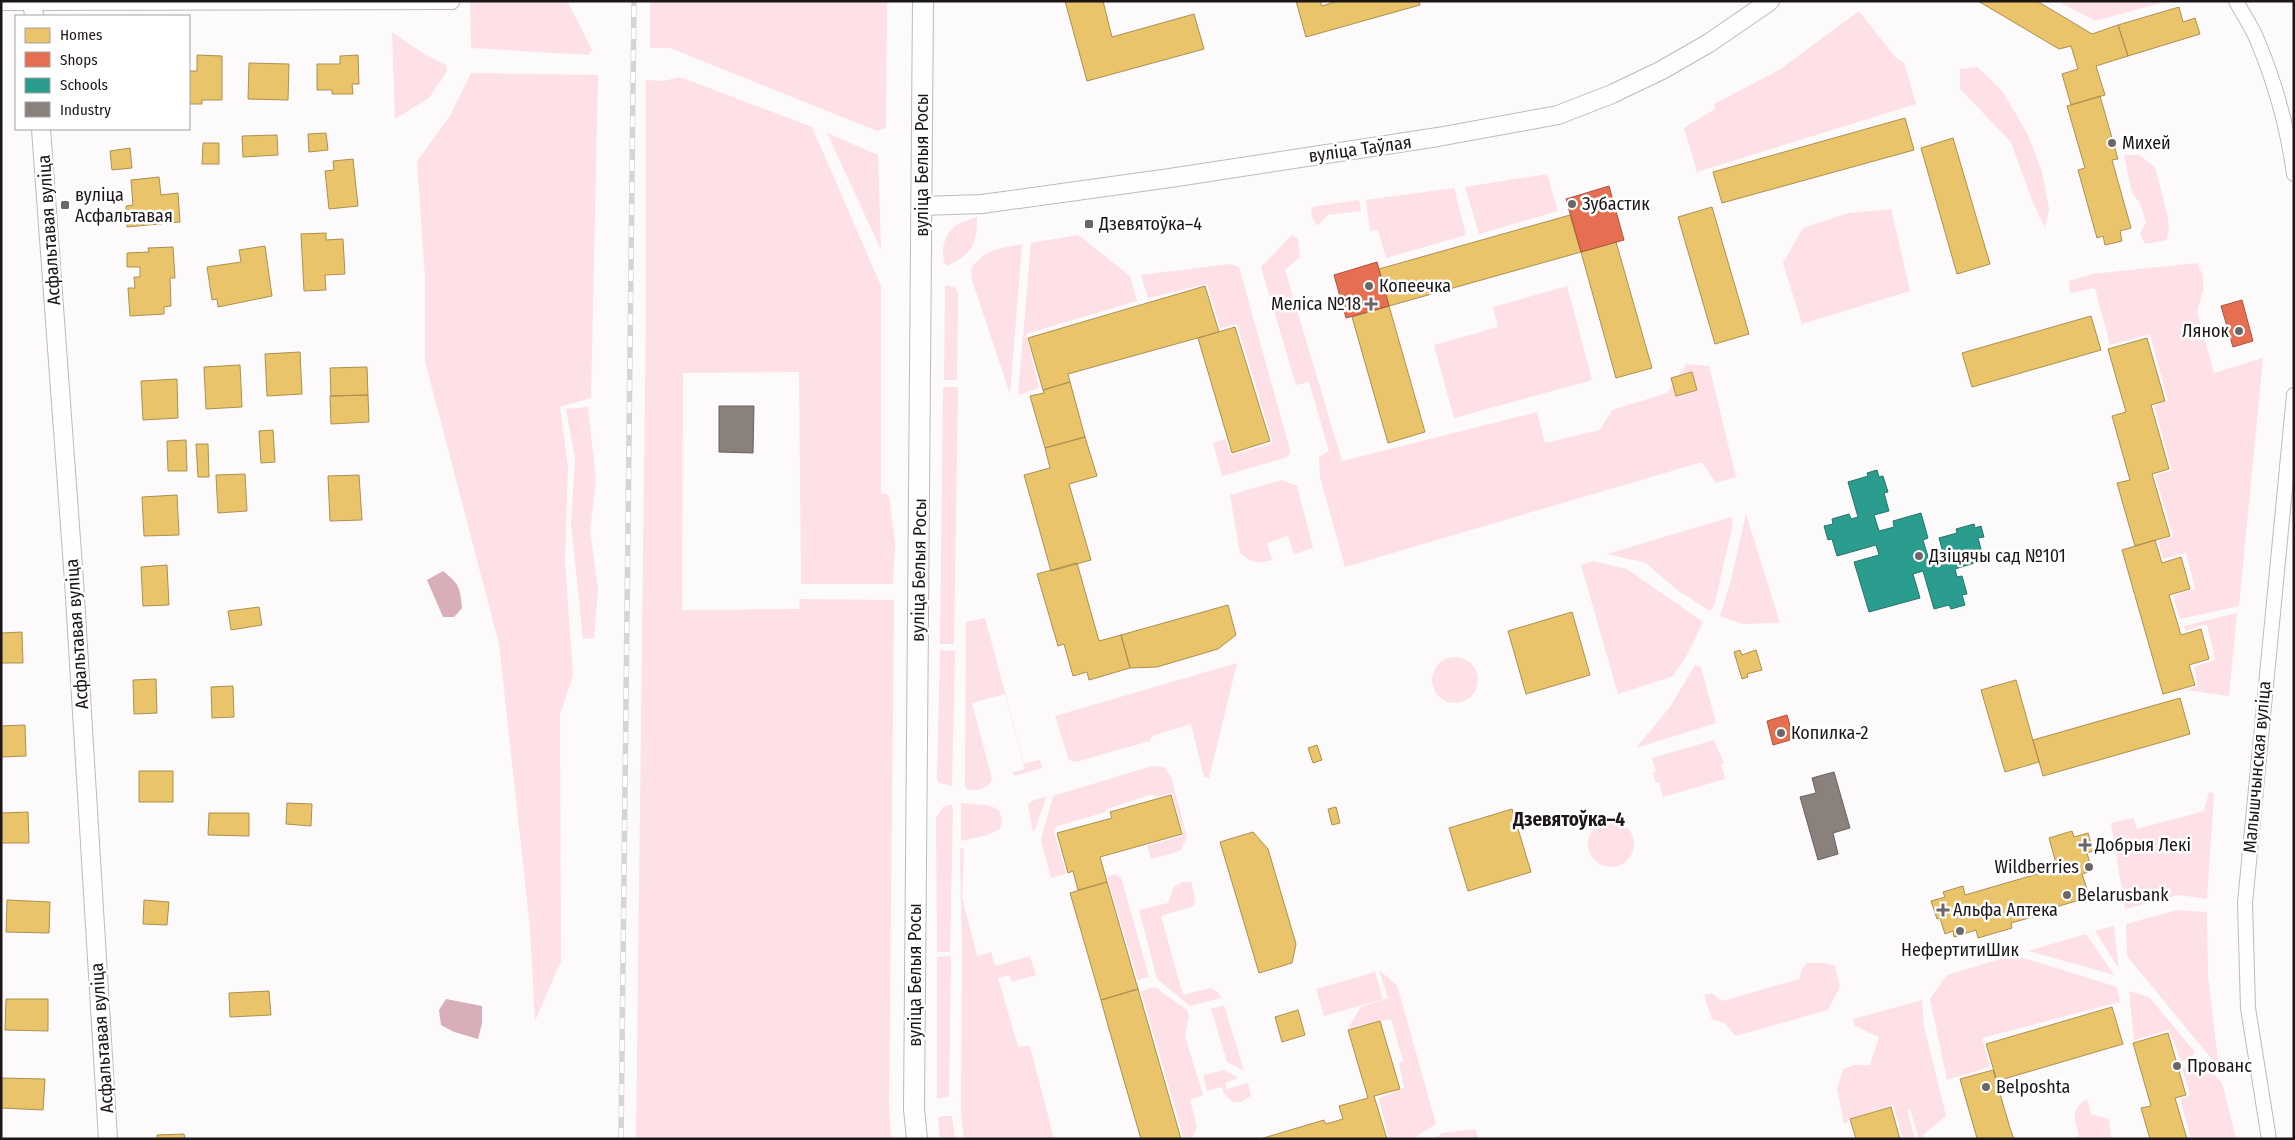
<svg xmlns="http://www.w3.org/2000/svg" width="2295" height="1140" font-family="'Fira Sans Condensed',sans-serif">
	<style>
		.green { fill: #fde1e7 }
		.water { fill: #d8aeb9 }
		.homes { fill: #e9c46a; stroke: #ac9051 }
		.shops { fill: #e76f51; stroke: #aa5440 }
		.schools { fill: #2a9d8f; stroke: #26746b }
		.industry { fill: #8a817c; stroke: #69615e }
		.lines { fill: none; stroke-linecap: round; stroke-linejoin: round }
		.minor-casing { stroke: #bebabb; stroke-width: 16 }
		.tertiary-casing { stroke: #bebabb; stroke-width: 20 }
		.secondary-casing { stroke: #bebabb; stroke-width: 22 }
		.minor { stroke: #fffefe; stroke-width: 14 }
		.tertiary { stroke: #fffefe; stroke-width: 18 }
		.secondary { stroke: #fffefe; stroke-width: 20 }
		.rail-casing { stroke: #d6d5d5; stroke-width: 5.5 }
		.rail { stroke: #fff; stroke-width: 4; stroke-dasharray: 11; stroke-linecap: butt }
		.poi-dot { fill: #6b6667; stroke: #fff; stroke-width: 2 }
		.labels { text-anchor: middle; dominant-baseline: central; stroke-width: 5; stroke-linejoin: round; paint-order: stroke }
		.poi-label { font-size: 18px; fill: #1d1618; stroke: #fff; text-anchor: start }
		.street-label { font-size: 18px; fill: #1d1618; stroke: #fff }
		.neighbourhood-label { font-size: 19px; font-weight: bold; fill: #1d1618; stroke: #fff }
	</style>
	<rect width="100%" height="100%" fill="#fcfafa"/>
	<!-- green -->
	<path class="green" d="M470 1H567L592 50 588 55 471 48Z
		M650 1H887L886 128 877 131 670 48H650Z
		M2057 1H2168L2095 21Z
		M1859 11 1896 58 1904 63 1916 104 1697 172 1684 128 1715 109 1714 104 1779 70Z
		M392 32 424 54 446 65 447 71 429 98 395 119Z
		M1978 67 2003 92 2028 135 2042 172 2049 209 2045 228 2033 203 2011 142 1960 89V69Z
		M471 73 598 75 591 398 560 407 568 468 565 562 573 676 560 714 561 961 535 1021 530 928 499 644 425 361V277L417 161 450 116Z
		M680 77 812 127 881 286V493L889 495 895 543 893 584H801L799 372 683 373 682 610 799 609 800 599 894 600 889 1105 891 1139H636L646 309V80L664 81Z
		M827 133 878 155 881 250Z
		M2124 155H2139L2155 167 2167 213 2169 227 2167 240 2145 244 2140 234 2146 222 2140 203 2132 193Z
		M1547 174 1558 211 1479 234 1465 187Z
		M1454 188 1466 235 1386 258 1378 230 1370 231 1366 200Z
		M1359 200 1361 211 1328 215 1317 226 1312 217 1311 207Z
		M1891 209 1910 291 1802 324 1783 263 1803 228 1849 213Z
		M977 217C978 242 970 258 946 266 940 253 943 236 955 226 960 222 970 220 977 217Z
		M1078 235 1130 276 1137 301 1026 334 1039 388 1018 395 1031 243Z
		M1292 235 1298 239 1300 257 1285 270 1342 461 1537 412 1545 443 1600 430 1612 410 1667 393 1686 364 1709 366 1736 477 1716 483 1702 462 1345 567 1320 477 1319 457 1329 451 1309 382 1296 385 1261 267Z
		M1022 244 1010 394 972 280 971 269C985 248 999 249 1022 244Z
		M2197 263 2203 275V291L2197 311 2214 373 2263 358 2239 606 2180 619 2173 596 2195 589 2186 553 2163 559 2158 541 2173 536 2155 475 2172 470 2154 406 2168 401 2150 334 2110 345 2095 288 2070 293 2069 281 2092 274Z
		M1230 264 1239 267 1290 450V454L1285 458 1222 476 1213 443 1225 439 1231 455 1273 443 1237 324 1220 328 1207 284 1148 298 1141 275Z
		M945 285 954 287 958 293 957 380H944Z
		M1567 286 1592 380 1454 418 1434 345 1498 327 1493 307Z
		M943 387H958L954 644H940Z
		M588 407 596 481 590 530 598 590 594 638 583 639 571 523 575 459 566 409Z
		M1281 480 1297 486 1313 548 1294 554 1288 536 1267 543 1272 560C1257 564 1252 563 1240 553L1230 495Z
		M1746 514 1780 623 1742 624 1720 616 1731 580Z
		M1731 517 1733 524 1714 606 1710 611 1677 590 1646 563 1607 554Z
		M1593 561 1627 569 1703 622 1687 655 1673 676 1618 694 1581 565Z
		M2237 613 2229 696 2186 690 2198 686 2194 667 2215 660 2207 624 2185 631 2184 626Z
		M985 618 1024 763 1040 760 1042 768 1014 776 1013 772 1025 769 1005 694 972 703 992 779C987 791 978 790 967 790L965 786 966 622Z
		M940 650 955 651 952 786 939 783 937 779Z
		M1432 680a23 23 0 1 1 46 0a23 23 0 1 1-46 0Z
		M1237 663 1209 778 1204 777 1191 724 1152 736 1150 741 1075 762 1069 760 1055 716Z
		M1695 665 1701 667 1716 723 1636 748 1670 707Z
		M1714 740 1724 763 1721 764 1725 779 1663 797 1659 782 1656 783 1653 773 1656 772 1652 758Z
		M1152 766 1164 767 1171 777 1187 837 1180 851 1151 859 1147 846 1184 835 1172 793 1155 797 1153 794 1107 809 1106 812 1057 826 1054 831 1066 874 1051 878 1041 840 1053 796Z
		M2209 792 2214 794 2207 899 2179 895 2125 909 2111 823 2133 818 2137 829 2204 811Z
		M1047 796 1035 829 1033 832 1028 805 1034 800Z
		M961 803 988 805 999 810 1002 820 1000 829 988 835 961 841Z
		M948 805H952L953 809 950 952H937L936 818 943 807Z
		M1588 844a23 23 0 1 1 46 0a23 23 0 1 1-46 0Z
		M960 848 964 849 962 897 977 956 991 952 995 966 1030 956 1036 975 1012 982 1009 975 998 978 1018 1047 1030 1046 1054 1139H964L961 1113 962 953Z
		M1115 874 1121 877 1149 977 1138 980 1107 877Z
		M1182 882H1191L1195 897 1194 906 1161 916 1183 995 1211 988 1218 992 1221 998 1190 1006 1157 979 1139 910 1168 903 1174 887Z
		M2177 910 2207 912 2208 976 2219 1068 2127 956 2126 924Z
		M2114 926 2119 969 2095 931Z
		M2086 934 2114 975 2028 951Z
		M2014 955 2117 987 2120 1002 1982 1038 1990 1067 1947 1080 1930 999 1947 975Z
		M951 956 949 1096 937 1099V957Z
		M1807 963H1824L1835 966 1840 986 1828 1010 1735 1036 1726 1024 1712 1019 1704 995 1711 993 1722 1001 1799 979 1802 969Z
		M1379 970 1397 985 1436 1124 1413 1139H1389L1379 1098 1404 1088 1399 1063 1403 1061 1391 1019 1348 1028 1361 1007 1388 998Z
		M1375 972 1383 999 1324 1016 1316 989Z
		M1155 987 1187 1010 1189 1016 1185 1036 1203 1095 1190 1100 1197 1127 1191 1139H1184L1141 991Z
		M2129 991 2149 997 2195 1052 2190 1059 2181 1061 2169 1030 2134 1040Z
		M1922 1000 1924 1026 1946 1116 1923 1135 1924 1139H1919L1910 1109 1907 1110 1915 1139H1903L1893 1105 1848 1119V1122L1844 1124 1837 1088 1843 1069 1854 1065H1870L1879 1037 1855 1026 1853 1019Z
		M1224 1005 1244 1071 1227 1062 1211 1009Z
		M2193 1065 2208 1068 2222 1083 2236 1139H2191L2180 1099 2190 1095 2182 1068Z
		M1224 1070 1238 1078 1225 1083 1227 1089 1248 1083 1251 1096 1241 1102H1233L1224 1094 1222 1087 1207 1091 1203 1075Z
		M2087 1099 2091 1114 2109 1119 2111 1139H2069L2079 1136C2075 1118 2069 1111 2087 1099Z
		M942 1116H952L955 1139H940L938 1118Z
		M1475 1129 1479 1139H1434L1442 1133Z"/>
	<!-- water -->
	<path class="water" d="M443 571C460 585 460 587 462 608L454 617H443L427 580Z
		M446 999 482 1006V1023L478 1039 454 1032 441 1025 439 1010Z"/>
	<!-- homes -->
	<path class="homes" d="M1065 1H1103L1112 37 1194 14 1204 49 1087 81Z
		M1296 1H1320L1322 6 1337 1H1419L1420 5 1306 37Z
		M1978 1H2037L2092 34 2118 25 2128 56 2096 66 2105 95 2071 105 2062 74 2078 69 2071 46 2059 49Z
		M2179 7 2183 22 2195 18 2200 34 2128 56 2118 25Z
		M197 55 222 56V100H202V104H189V71H197Z
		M358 55 359 84H352L353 94H332V90H317V64H340V56Z
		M249 63 289 64 288 100 248 99Z
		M2100 96 2118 159 2112 160 2131 228 2120 231 2122 241 2105 245 2103 236 2097 238 2078 170 2085 168 2067 106Z
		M1905 118 1914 150 1722 203 1713 172Z
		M326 133 328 150 309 152 308 134Z
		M277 135 278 155 243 157 242 136Z
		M1953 138 1990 264 1957 274 1921 148Z
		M203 143H219V164H202Z
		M130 148 132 168 112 170 110 151Z
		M353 159 358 206 329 209 325 171 334 170 333 161Z
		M159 177 161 195 178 193 180 222 127 227 126 206 133 205 131 180Z
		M1712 207 1749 334 1715 344 1678 217Z
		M1570 215 1581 252 1389 306 1379 269Z
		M326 233V240L343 239 345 274 325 275 326 290 304 291 301 234Z
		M1616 242 1652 368 1616 378 1581 252Z
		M265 246 272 296 218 307 217 299 212 300 207 267 241 262 239 250Z
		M173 247 175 278H170L171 306 164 307V314L130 316 128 288H135L134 277H140V267H127V253L149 252 148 248Z
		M1205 286 1219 332 1068 374 1070 382 1043 390 1028 338Z
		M1389 306 1425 432 1388 443 1352 317Z
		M2091 316 2101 350 1972 387 1962 353Z
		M1235 327 1270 441 1232 453 1198 338Z
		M2147 338 2165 401 2151 405 2169 469 2152 474 2170 536 2135 546 2117 483 2130 480 2112 416 2126 412 2108 349Z
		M300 352 302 394 267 396 265 354Z
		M240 365 242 407 206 409 204 367Z
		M367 367 368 395 331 396 330 368Z
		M1692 372 1697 390 1676 396 1671 378Z
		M177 379 178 418 143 420 141 381Z
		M1070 382 1085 437 1045 448 1030 396 1044 393 1043 390Z
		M368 395 369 422 331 424 330 396Z
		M273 430 275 462 261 463 259 431Z
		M1085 437 1097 476 1069 484 1091 560 1051 571 1024 475 1050 468 1045 448Z
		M186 440 187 471H168L167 441Z
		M196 444H208L209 477H198Z
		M245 474 247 511 218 513 216 475Z
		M359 475 362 520 330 521 328 476Z
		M177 495 179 535 144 536 142 497Z
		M2155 540 2162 563 2181 557 2190 589 2169 595 2181 635 2201 629 2209 659 2189 665 2195 685 2163 694 2122 550Z
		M1077 563 1099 641 1121 635 1130 668 1089 680 1087 672 1073 676 1064 644 1058 646 1037 574Z
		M167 565 169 605 143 606 141 567Z
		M1228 605 1236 635 1218 649 1157 667 1130 668 1121 635Z
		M259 607 262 625 231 630 228 611Z
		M1572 612 1590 675 1526 694 1508 631Z
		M22 632 23 663H1V633Z
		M1740 650 1742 655 1756 650 1762 670 1747 674 1748 677 1742 679 1734 652Z
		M156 679 157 713 134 714 133 680Z
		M2016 680 2039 762 2005 772 1981 690Z
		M233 686 234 717 212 718 211 687Z
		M2180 698 2190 734 2043 776 2033 740Z
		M25 725 26 756 1 757V726Z
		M1317 745 1322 760 1313 763 1308 748Z
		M139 771H173V802H139Z
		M1171 795 1182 834 1100 857 1107 882 1078 890 1073 871 1068 873 1057 833 1112 818 1110 812Z
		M287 803 312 804 311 826 286 824Z
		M1336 807 1340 823 1332 825 1328 809Z
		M1512 809 1531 872 1468 891 1449 828Z
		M28 812 29 843H1V813Z
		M209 813H249V836L208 835Z
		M2072 831 2074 837 2088 833 2093 851 2087 853 2092 871 2082 874 2088 892 2078 894 2080 900 2035 913 2036 916 2011 923 2012 928 1978 938 1976 930 1954 937 1953 931 1945 934 1940 918 1937 919 1931 901 1945 897 1943 892 1963 886 1965 895 2044 872 2043 867 2056 863 2049 838Z
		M1253 832 1268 849 1296 944 1292 963 1259 973 1220 842Z
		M1107 882 1138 989 1101 1000 1070 893Z
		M7 900 50 902 49 933 6 932Z
		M144 900 169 902 167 925 143 924Z
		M1138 989 1181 1139H1141L1109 1029 1101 1000Z
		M269 991 271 1015 230 1017 229 993Z
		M6 999H48V1031L5 1030Z
		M2112 1007 2123 1044 1997 1081 1986 1044Z
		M1298 1010 1305 1035 1282 1042 1275 1017Z
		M1380 1021 1400 1089 1374 1096 1387 1139H1260L1324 1120 1326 1124 1343 1119 1339 1106 1368 1098 1348 1030Z
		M2168 1033 2186 1095 2175 1098 2187 1139H2150L2141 1108 2151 1106 2133 1043Z
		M1993 1070 2010 1128 2014 1139 1977 1138 1960 1079Z
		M1 1078 45 1079 43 1110 1 1108Z
		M1891 1107 1900 1139H1856L1850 1119Z
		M184 1134 185 1139H157V1135Z"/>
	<!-- shops -->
	<path class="shops" d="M1609 186 1624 240 1581 252 1566 199Z
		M1377 262 1389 306 1346 318 1334 275Z
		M2242 300 2253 341 2233 347 2221 306Z
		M1787 715 1794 739 1773 745 1767 721Z"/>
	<!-- schools -->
	<path class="schools" d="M1877 470 1879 477 1883 476 1888 492 1884 493 1889 511 1874 515 1879 531 1894 527 1893 521 1921 513 1928 538 1923 540 1929 560 1944 556 1939 538 1957 533 1956 529 1974 524 1975 528 1981 526 1984 537 1978 538 1984 560 1955 569 1957 577 1962 576 1967 594 1962 595 1965 605 1951 609 1949 605 1934 609 1923 571 1913 574 1920 598 1869 612 1854 562 1879 555 1876 545 1837 556 1832 539 1828 540 1824 526 1833 524 1832 519 1849 514 1851 519 1858 517 1848 482 1868 476 1867 473Z"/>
	<!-- industry -->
	<path class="industry" d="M719 406H754L753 453 719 452Z
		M1834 772 1850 828 1833 833 1838 854 1818 860 1800 797 1816 793 1812 778Z"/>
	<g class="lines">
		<!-- minor casing -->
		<g class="minor-casing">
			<path id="minor" d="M2236 1C2243 15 2253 28 2258 42 2275 83 2288 130 2294 174
				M1 3 452 2
				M2269 1139 2248 1008 2245 903 2294 395"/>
		</g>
		<!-- tertiary casing -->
		<g class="tertiary-casing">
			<path id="tertiary" d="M32 1 34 16
				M41 129 74 581 108 1139
				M922 206 982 204 1170 178 1438 137 1558 115 1612 94 1662 70 1709 43 1770 1"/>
		</g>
		<!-- secondary casing -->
		<g class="secondary-casing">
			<path id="secondary" d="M917 1139 914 1109 923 1"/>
		</g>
		<!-- minor -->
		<use href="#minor" class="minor"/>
		<!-- tertiary -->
		<use href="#tertiary" class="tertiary"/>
		<!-- secondary -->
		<use href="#secondary" class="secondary"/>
		<!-- rail casing -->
		<g class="rail-casing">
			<path id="rail" d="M621 1139 634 1"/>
		</g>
		<!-- rail -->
		<use href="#rail" class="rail"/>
	</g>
	<!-- markers -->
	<g class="poi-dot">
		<circle cx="2112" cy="143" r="5"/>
		<circle cx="1572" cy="204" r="5"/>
		<rect x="60" y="200" width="10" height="10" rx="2.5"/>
		<rect x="1084" y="219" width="10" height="10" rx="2.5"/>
		<circle cx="1369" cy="286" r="5"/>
		<path d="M1368.5 296.5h5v5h5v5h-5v5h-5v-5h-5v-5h5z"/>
		<circle cx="2239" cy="331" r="5"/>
		<circle cx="1919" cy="556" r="5"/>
		<circle cx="1781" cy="733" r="5"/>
		<path d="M2082.5 837.5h5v5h5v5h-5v5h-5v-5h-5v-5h5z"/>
		<circle cx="2089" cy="867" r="5"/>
		<circle cx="2067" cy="895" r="5"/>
		<path d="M1940.5 902.5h5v5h5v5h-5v5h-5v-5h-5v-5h5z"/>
		<circle cx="1960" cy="931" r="5"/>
		<circle cx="2177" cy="1066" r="5"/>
		<circle cx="1986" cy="1087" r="5"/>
	</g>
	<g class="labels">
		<!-- poi labels -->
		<g class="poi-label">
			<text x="2122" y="143">Михей</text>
			<text x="75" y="195">вуліца<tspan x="75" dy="21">Асфальтавая</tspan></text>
			<text x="1582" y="204">Зубастик</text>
			<text x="1099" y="224">Дзевятоўка–4</text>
			<text x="1379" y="286">Копеечка</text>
			<text x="1361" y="304" text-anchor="end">Меліса №18</text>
			<text x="2229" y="331" text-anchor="end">Лянок</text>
			<text x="1929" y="556">Дзіцячы сад №101</text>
			<text x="1791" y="733">Копилка-2</text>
			<text x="2095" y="845">Добрыя Лекі</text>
			<text x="2079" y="867" text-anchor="end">Wildberries</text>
			<text x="2077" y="895">Belarusbank</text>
			<text x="1953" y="910">Альфа Аптека</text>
			<text x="1960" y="950" text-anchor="middle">НефертитиШик</text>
			<text x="2187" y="1066">Прованс</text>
			<text x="1996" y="1087">Belposhta</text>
		</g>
		<!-- street labels -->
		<g class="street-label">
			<text transform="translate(1360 149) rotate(-8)">вуліца Таўлая</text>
			<text transform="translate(922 165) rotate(-90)">вуліца Белыя Росы</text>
			<text transform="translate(49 230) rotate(-94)">Асфальтавая вуліца</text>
			<text transform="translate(919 570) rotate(-89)">вуліца Белыя Росы</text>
			<text transform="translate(77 634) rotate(-94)">Асфальтавая вуліца</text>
			<text transform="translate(2257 767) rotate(-85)">Малышчынская вуліца</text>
			<text transform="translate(915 975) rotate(-90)">вуліца Белыя Росы</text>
			<text transform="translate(102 1038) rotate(-94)">Асфальтавая вуліца</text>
		</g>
		<!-- neighbourhood labels -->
		<g class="neighbourhood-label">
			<text x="1569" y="819">Дзевятоўка–4</text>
		</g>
	</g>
	<!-- border -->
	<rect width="2295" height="1140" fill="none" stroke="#1d1618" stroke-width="5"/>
	<!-- legend -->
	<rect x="15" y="15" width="175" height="115" fill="#ffffff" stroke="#a5a2a3"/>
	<rect x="25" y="28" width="25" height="15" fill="#e9c46a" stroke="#a5a2a3"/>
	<text x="60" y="40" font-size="15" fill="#1d1618">Homes</text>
	<rect x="25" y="52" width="25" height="15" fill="#e76f51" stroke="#a5a2a3"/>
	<text x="60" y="65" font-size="15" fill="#1d1618">Shops</text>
	<rect x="25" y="78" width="25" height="15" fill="#2a9d8f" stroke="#a5a2a3"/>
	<text x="60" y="90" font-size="15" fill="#1d1618">Schools</text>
	<rect x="25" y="102" width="25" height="15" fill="#8a817c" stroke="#a5a2a3"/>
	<text x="60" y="115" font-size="15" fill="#1d1618">Industry</text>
</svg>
